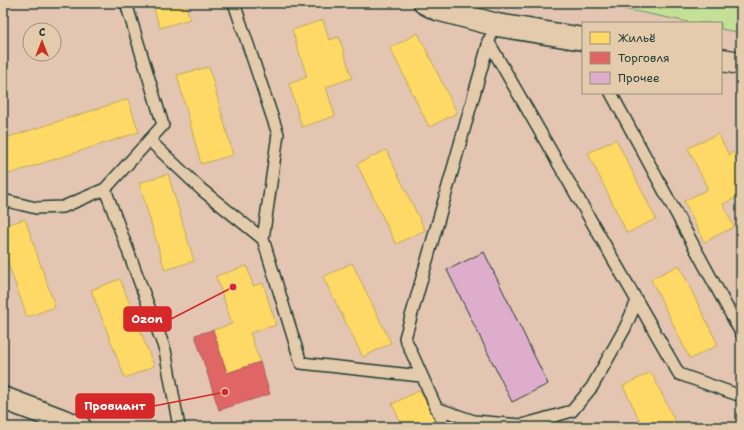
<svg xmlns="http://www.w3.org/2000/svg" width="744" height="430" font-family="'Shantell Sans',sans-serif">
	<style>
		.green { fill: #c4df96; stroke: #728e65 }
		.homes { fill: #ffd966; stroke: #bcaa57 }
		.shops { fill: #e06666; stroke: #a65a57 }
		.building { fill: #deadcc; stroke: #1f3d34 }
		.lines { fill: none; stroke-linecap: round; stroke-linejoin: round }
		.service-casing { stroke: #1f3d34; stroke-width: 14 }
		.minor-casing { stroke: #1f3d34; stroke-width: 25 }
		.secondary-casing { stroke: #1f3d34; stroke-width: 25 }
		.service { stroke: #e4cbac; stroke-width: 11 }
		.minor { stroke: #e4cbac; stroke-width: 22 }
		.secondary { stroke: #e4cbac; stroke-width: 22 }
		.leader { fill: none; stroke: #d62828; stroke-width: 1.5 }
		.callout-dot { fill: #d62828; stroke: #e4cbac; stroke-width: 1.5 }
		.callout { fill: #d62828; stroke: #d62828; stroke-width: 1.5 }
		.callout-label { font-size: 12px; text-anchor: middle; font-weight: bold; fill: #fff }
	</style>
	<rect width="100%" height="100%" fill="#e3c5b2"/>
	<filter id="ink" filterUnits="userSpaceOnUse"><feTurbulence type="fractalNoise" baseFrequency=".025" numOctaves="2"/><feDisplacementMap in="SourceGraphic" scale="8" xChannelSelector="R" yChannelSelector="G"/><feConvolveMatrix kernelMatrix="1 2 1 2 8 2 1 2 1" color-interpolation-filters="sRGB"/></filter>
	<g filter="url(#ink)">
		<!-- green -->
		<path class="green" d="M595 3H741V33L721 29V23H693Z"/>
		<!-- homes -->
		<path class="homes" d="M152 3H185L190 19 160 28Z
			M323 20 329 40 339 37 352 78 326 87 335 116 302 127 289 84 307 77 292 30Z
			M418 33 457 113 429 127 390 48Z
			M209 67 233 155 201 164 177 75Z
			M128 99 139 132 3 176V139Z
			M718 134 729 155 733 152 741 168V195L723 204 734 227 704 242 684 201 708 189 688 148Z
			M616 139 656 219 627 233 588 153Z
			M386 150 425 230 396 244 357 164Z
			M168 174 194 261 165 270 139 183Z
			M25 219 55 307 27 317 3 249V226Z
			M352 263 391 343 363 357 323 277Z
			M679 265 718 345 690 359 651 279Z
			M247 266 253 286 263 283 276 325 250 333 260 362 227 373 213 330 232 324 216 276Z
			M120 279 154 366 125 378 91 290Z
			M651 372 678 427H643L623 386Z
			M420 390 438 427H403L392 404Z"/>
		<!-- shops -->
		<path class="shops" d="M213 330 227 373 260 362 270 394 219 410 195 335Z"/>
		<!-- building -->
		<path class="building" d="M484 252 548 384 512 402 447 270Z"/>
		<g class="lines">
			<!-- service casing -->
			<g class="service-casing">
				<path id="service" d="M126 3 163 125 105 189 165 350 179 427
					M234 3 278 134 263 239
					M488 41 679 374 741 396
					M611 93 741 333
					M149 140 202 190 263 239 301 363 421 376
					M3 200 36 208 63 207 105 189
					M436 408 474 421 522 425 572 411 592 387 625 328 637 301
					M445 427 405 338 490 38"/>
			</g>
			<!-- minor casing -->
			<g class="minor-casing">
				<path id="minor" d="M425 3 437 9 497 25 583 39
					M721 60 741 63"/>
			</g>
			<!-- secondary casing -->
			<g class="secondary-casing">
				<path id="secondary" d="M3 398 80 427"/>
			</g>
			<!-- service -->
			<use href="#service" class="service"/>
			<!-- minor -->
			<use href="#minor" class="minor"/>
			<!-- secondary -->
			<use href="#secondary" class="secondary"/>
		</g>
	</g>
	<!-- callouts -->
	<path class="leader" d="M233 287L171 319M225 392L154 406"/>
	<g class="callout-dot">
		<circle cx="233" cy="287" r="4"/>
		<circle cx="225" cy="392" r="4"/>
	</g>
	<g class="callout">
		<rect x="124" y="307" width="47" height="24" rx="4"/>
		<rect x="76" y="394" width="78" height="24" rx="4"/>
	</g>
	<g class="callout-label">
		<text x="147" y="323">Ozon</text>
		<text x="115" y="410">Провиант</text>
	</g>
	<!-- margin -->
	<rect width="744" height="430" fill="none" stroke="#e4cbac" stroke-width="16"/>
	<rect x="8" y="8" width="728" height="414" fill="none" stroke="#1f3d34" stroke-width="1.5" filter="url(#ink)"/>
	<!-- legend -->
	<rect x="582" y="22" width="140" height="72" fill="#e4cbac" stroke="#95927c"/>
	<rect x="590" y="32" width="20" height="12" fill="#ffd966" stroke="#95927c"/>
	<text x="618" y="42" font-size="12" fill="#1f3d34">Жильё</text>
	<rect x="590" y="52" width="20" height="12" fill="#e06666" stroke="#95927c"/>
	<text x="618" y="62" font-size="12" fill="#1f3d34">Торговля</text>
	<rect x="590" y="72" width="20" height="12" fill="#deadcc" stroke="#95927c"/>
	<text x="618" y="82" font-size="12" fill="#1f3d34">Прочее</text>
	<!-- north arrow -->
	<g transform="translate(42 42)"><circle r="19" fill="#e4cbac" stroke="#95927c"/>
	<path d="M0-3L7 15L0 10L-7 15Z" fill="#c8321e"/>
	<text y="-6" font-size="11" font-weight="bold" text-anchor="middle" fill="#1f3d34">С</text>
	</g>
</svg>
